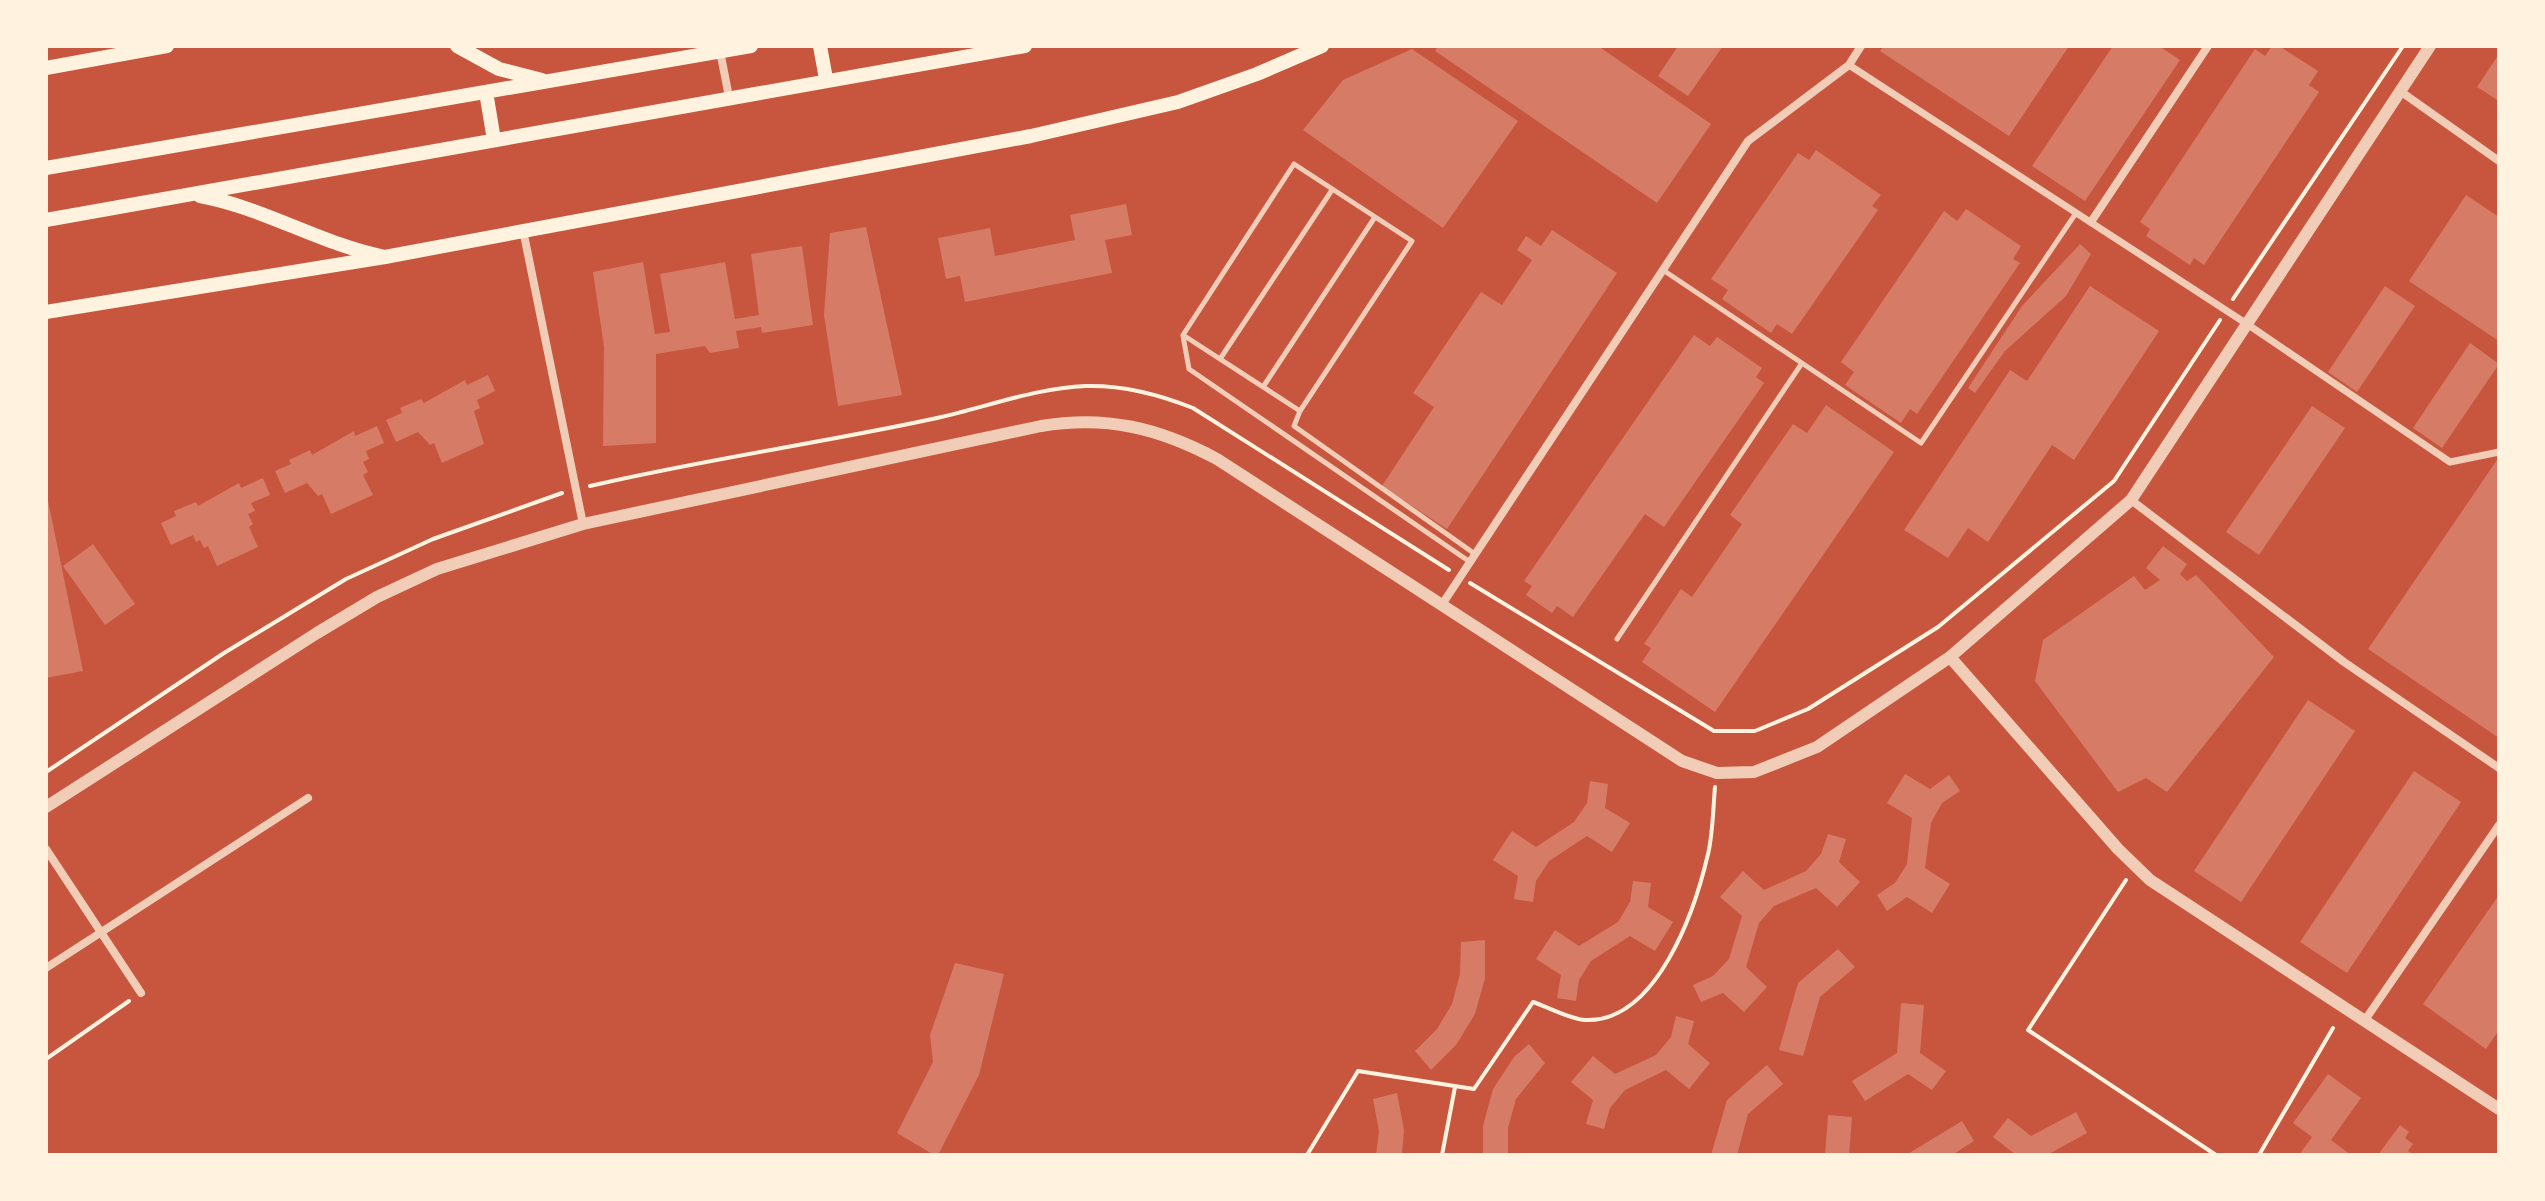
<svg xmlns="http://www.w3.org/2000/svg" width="2545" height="1201" font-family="'Zilla Slab',serif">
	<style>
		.building { fill: #d67c66 }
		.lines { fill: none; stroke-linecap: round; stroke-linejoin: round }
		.path { stroke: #fff3e0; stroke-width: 4 }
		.service { stroke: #f1ccb7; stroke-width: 5 }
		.pedestrian { stroke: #f1ccb7; stroke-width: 7 }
		.minor { stroke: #f1ccb7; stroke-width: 8 }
		.tertiary { stroke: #f1ccb7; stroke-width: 12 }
		.secondary { stroke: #fff3e0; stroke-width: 14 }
		.primary { stroke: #fff3e0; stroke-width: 14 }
	</style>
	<rect width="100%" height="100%" fill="#c8553d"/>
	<!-- building -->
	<path class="building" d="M1438 46H1598L1711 124 1657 203 1435 51Z
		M1678 46H1723L1688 96 1658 76Z
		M1884 46H2069L2009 136 1880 51Z
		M2113 46H2159L2180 60 2085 201 2032 166Z
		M2272 46H2279L2318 71 2309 85 2319 92 2204 265 2194 258 2190 265 2146 236 2150 229 2140 222 2255 49 2265 56Z
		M1412 49 1518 121 1443 228 1303 130 1343 80Z
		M2499 54V101L2477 87Z
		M1816 150 1881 195 1872 206 1878 210 1792 334 1777 324 1771 333 1722 299 1728 290 1711 279 1798 153 1809 160Z
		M2466 195 2499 217V341L2409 281Z
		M1126 204 1132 235 1105 240 1112 273 965 302 960 276 946 279 938 238 990 228 995 256 1075 240 1070 215Z
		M1966 209 2021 246 2013 259 2020 263 1917 414 1910 409 1901 423 1845 385 1854 372 1841 362 1944 211 1957 221Z
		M866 227 902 395 838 406 824 315 830 233Z
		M1552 230 1617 273 1447 529 1382 486 1434 407 1413 393 1481 292 1502 305 1532 260 1517 250 1526 236 1541 246Z
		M2080 244 2091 254 2066 296 2005 351 1975 393 1968 388 2022 306Z
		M802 246 813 325 762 333 761 327 736 331 739 348 710 353 705 346 656 354V443L603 446 604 347 593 272 643 262 655 334 670 332 660 274 725 262 735 319 759 315 751 254Z
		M2090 286 2159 331 2074 460 2052 445 1988 542 1968 528 1948 558 1904 530 2010 370 2027 381Z
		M2385 286 2415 306 2357 392 2328 372Z
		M1694 335 1710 346 1717 337 1762 368 1756 377 1764 383 1664 527 1645 514 1573 617 1557 606 1552 613 1526 595 1532 586 1524 581Z
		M2470 343 2499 364 2442 448 2413 428Z
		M488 375 495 391 477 400 480 408 474 411 484 444 442 463 434 443 430 445 418 432 396 442 386 420 402 413 400 408 421 399 424 403 465 380 467 385Z
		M1826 405 1894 452 1715 712 1642 662 1651 648 1644 644 1681 589 1692 597 1742 524 1730 515 1793 424 1807 433Z
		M2312 406 2345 428 2259 555 2226 532Z
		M377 426 384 443 366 451 369 459 363 462 368 472 363 475 373 495 331 514 322 494 318 496 307 483 285 493 275 471 291 464 289 460 310 450 312 455 354 431 355 436Z
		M2499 457V738L2368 649Z
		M263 478 270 495 251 503 255 511 248 514 253 524 249 527 258 547 217 566 208 546 204 548 200 540 196 542 193 535 171 545 161 523 176 516 174 511 196 502 198 506 239 483 241 488Z
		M46 491 83 671 46 678Z
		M93 544 135 604 105 625 63 566Z
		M2163 546 2187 564 2180 574 2187 581 2196 575 2274 657 2167 792 2146 778 2118 792 2035 681 2043 640 2134 576 2145 590 2160 580 2146 568Z
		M2308 700 2355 731 2241 902 2194 871Z
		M2414 771 2461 802 2347 973 2300 942Z
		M1905 774 1930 789 1949 775 1960 791 1942 803 1931 823 1925 868 1950 884 1932 913 1907 897 1887 911 1877 895 1895 883 1907 864 1912 818 1887 803Z
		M1590 781 1608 784 1605 808 1630 823 1612 852 1587 836 1549 861 1536 881 1533 902 1514 899 1518 876 1493 860 1512 831 1536 847 1574 822 1587 803Z
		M1828 834 1846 839 1839 862 1860 882 1837 907 1816 888 1774 906 1759 923 1746 967 1767 987 1744 1012 1723 993 1701 1002 1693 985 1713 976 1729 959 1742 916 1720 897 1743 871 1764 890 1806 871 1821 854Z
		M1633 881 1651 883 1648 907 1673 922 1655 951 1630 936 1591 961 1579 980 1576 1001 1557 998 1561 975 1536 959 1555 930 1579 946 1618 922 1630 902Z
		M2499 895V1030L2486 1049 2423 1004Z
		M1485 940V978L1475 1014 1456 1045 1431 1070 1415 1051 1437 1029 1452 1004 1460 974 1461 942Z
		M1838 949 1855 967 1820 997 1803 1056 1779 1050 1798 983Z
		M955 963 1004 974 979 1075 938 1155H934L897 1133 933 1062 930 1035Z
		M1901 1003 1924 1005 1920 1053 1946 1071 1932 1090 1908 1074 1865 1101 1852 1081 1897 1053Z
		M1676 1016 1694 1021 1688 1044 1710 1063 1689 1089 1666 1070 1625 1090 1610 1108 1604 1129 1586 1124 1593 1100 1571 1082 1593 1056 1615 1074 1656 1055 1671 1037Z
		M1529 1044 1545 1063 1516 1099 1508 1128V1155H1483V1126L1493 1089 1514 1057Z
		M1767 1065 1783 1084 1748 1114 1737 1155H1711L1727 1100Z
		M2328 1074 2361 1098 2331 1140 2351 1155H2299L2312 1137 2293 1123Z
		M1397 1093 1404 1130 1402 1155H1376L1379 1131 1373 1099Z
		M2076 1112 2087 1133 2047 1155H2016L1993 1137 2008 1118 2031 1136Z
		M1828 1115 1852 1117 1849 1155H1825Z
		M1962 1121 1974 1141 1952 1155H1906Z
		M2400 1125 2409 1132 2405 1138 2413 1144 2408 1151 2414 1155H2378Z"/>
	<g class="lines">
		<!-- path -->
		<path class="path" d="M2233 299 2403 46
			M590 486C705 459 822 443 937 418 987 407 1035 388 1086 386 1124 385 1158 394 1193 408L1449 570
			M1470 583 1714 731H1755L1808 709 1938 627 2114 481 2220 320
			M46 772 224 653 346 579 433 539 562 493
			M2126 880 2028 1030 2216 1155
			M46 1059 129 1001
			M46 1154 47 1155
			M1307 1155 1358 1071 1474 1089 1533 1002C1548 1007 1569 1019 1585 1020 1657 1023 1695 910 1708 854 1713 833 1713 809 1715 787
			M1442 1155 1455 1087
			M2259 1155 2333 1028"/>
		<!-- service -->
		<path class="service" d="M1663 270 1921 443 2076 213
			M1183 336 1189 369 1470 562
			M1220 359 1332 190
			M1263 387 1375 217
			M1300 411 1183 335 1294 164 1412 241 1300 411 1294 426 1475 554
			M1617 639 1802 363"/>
		<!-- pedestrian -->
		<path class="pedestrian" d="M1849 65 2247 324 2450 462 2499 452"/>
		<!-- minor -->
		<path class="minor" d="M720 51 729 97
			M2400 91 2499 161
			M2091 222 2208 46
			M523 230 583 524
			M2131 500 2344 662 2499 768
			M1443 603 1748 141 1849 65 1861 46
			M46 849 141 993
			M46 968 308 798
			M2365 1020 2499 825"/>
		<!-- tertiary -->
		<path class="tertiary" d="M1950 657 2118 849 2150 880 2499 1109
			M46 807 317 633 377 597 437 569 583 524 1041 426C1106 415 1159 428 1217 459L1682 761 1717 773 1754 772 1817 747 1950 657 2131 500 2430 46"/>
		<!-- secondary -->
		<path class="secondary" d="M46 68 167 46
			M46 312 385 257 1031 136 1178 102 1257 74 1322 46"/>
		<!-- primary -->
		<path class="primary" d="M457 46 499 69 542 80
			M820 46 826 79
			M486 92 494 140
			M46 168 751 46
			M200 196C265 208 320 244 385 257
			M46 220 1025 46"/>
	</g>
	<!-- border -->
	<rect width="2545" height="1201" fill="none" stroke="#fff3e0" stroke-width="96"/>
</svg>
